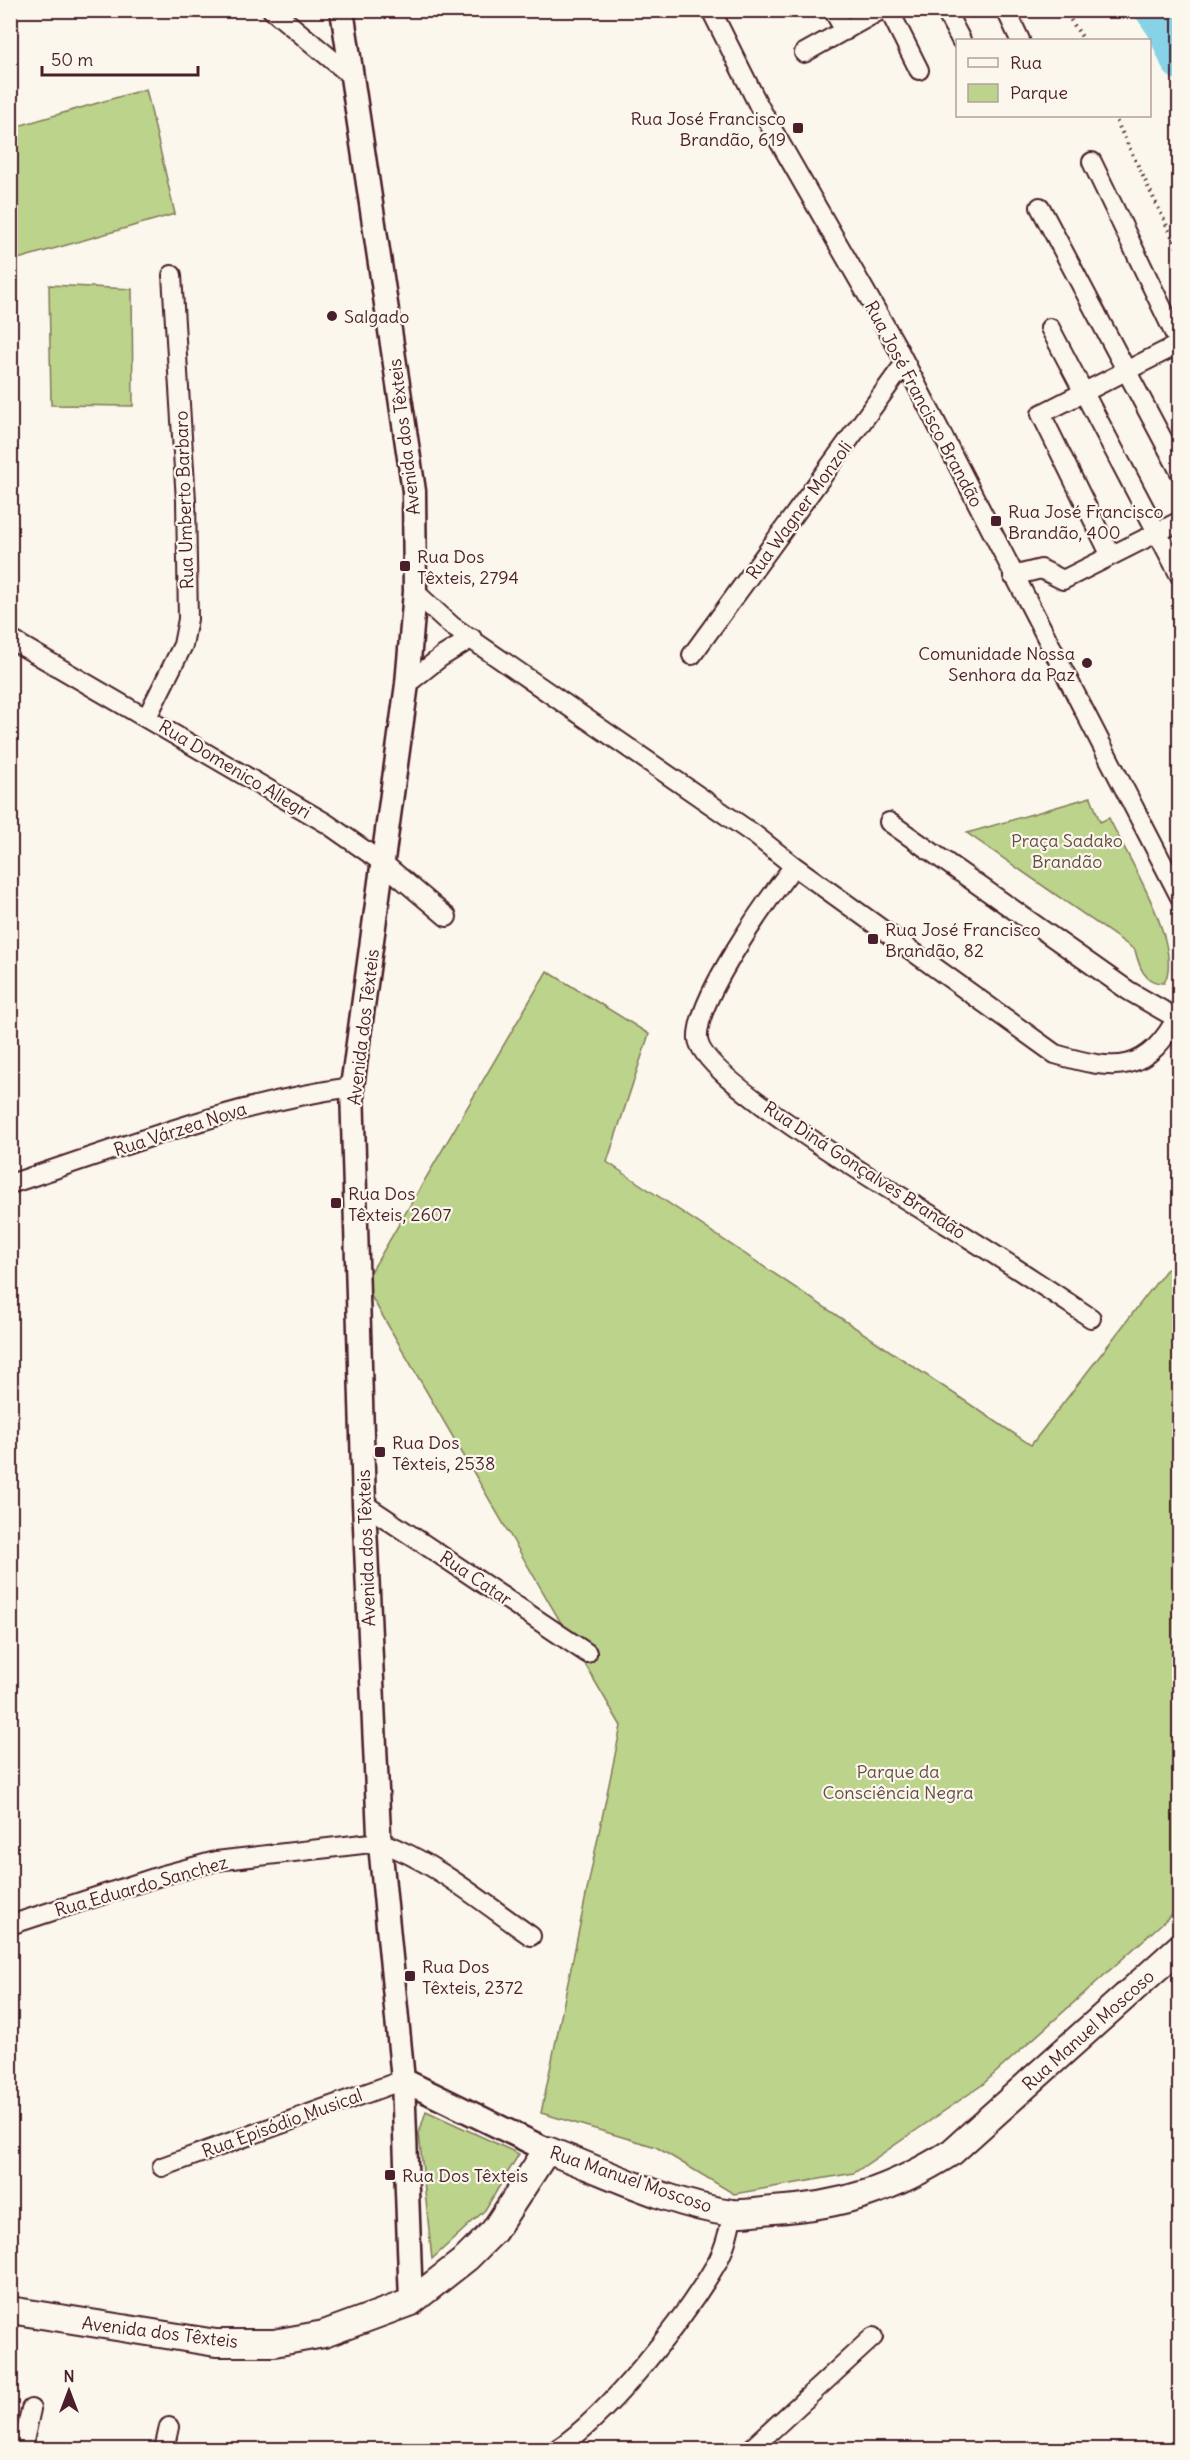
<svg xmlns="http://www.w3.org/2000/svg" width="1190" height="2460" font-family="Delius,sans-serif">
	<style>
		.green { fill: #bbd38a; stroke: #82795a; stroke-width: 1.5 }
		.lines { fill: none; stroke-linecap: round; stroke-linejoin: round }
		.river { stroke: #87d2e7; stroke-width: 38 }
		.minor-casing { stroke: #4a1f2b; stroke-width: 22 }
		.tertiary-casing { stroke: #4a1f2b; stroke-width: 27 }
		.secondary-casing { stroke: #4a1f2b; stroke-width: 30 }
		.path { stroke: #4a1f2b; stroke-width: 4; stroke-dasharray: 1.5 4.5; stroke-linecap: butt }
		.minor { stroke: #fbf7ec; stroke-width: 18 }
		.tertiary { stroke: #fbf7ec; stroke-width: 22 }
		.secondary { stroke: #fbf7ec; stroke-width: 26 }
		.poi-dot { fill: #4a1f2b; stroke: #fbf7ec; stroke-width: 2 }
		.labels { text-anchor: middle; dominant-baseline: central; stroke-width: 4.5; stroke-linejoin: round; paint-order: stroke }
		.poi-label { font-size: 18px; fill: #4a1f2b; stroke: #fbf7ec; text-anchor: start }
		.street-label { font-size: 18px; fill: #4a1f2b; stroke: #fbf7ec }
		.park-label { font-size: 18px; fill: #664c43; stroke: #fbf7ec }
	</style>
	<rect width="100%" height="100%" fill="#fbf7ec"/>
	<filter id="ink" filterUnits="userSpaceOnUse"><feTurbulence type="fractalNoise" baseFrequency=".0167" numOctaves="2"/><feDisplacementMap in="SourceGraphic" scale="12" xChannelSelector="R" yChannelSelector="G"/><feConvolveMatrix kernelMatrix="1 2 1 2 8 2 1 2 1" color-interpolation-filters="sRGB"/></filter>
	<g filter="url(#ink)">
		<!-- green -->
		<path class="green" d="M146 89 175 214 11 261V128Z
			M49 285 132 289 133 406 51 405Z
			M1091 797 1100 822 1109 818C1126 854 1185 947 1164 983 1144 984 1139 966 1135 950L967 833Z
			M547 971 649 1034 607 1162 1031 1445 1166 1270 1179 1264V1908L982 2085 854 2173 734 2194 656 2147 541 2113 621 1726 364 1284Z
			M426 2111 519 2154 485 2210 432 2259 419 2133Z"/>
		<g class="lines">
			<!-- river -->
			<path class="river" d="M1154 10 1165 26 1180 61"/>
			<!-- minor casing -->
			<g class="minor-casing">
				<path id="minor" d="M272 10 353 77
					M711 10 760 108 896 345 1180 897
					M833 10 845 31
					M889 10 919 70
					M945 10 961 40
					M1006 10 1020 40
					M804 53 881 10
					M1092 162 1180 345
					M1040 207 1180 472
					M1050 328 1180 576
					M1111 556 1041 414 1179 344
					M1013 576 1041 569 1063 580 1180 521
					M415 592 452 626 755 835 794 866 1055 1054C1117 1072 1147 1075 1180 1012
					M10 639 326 823 383 863 447 917
					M692 655 905 363
					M407 684 441 657 472 638
					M147 717 183 645 188 619 186 501 172 275
					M889 822 1129 991 1176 1018
					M794 866C769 897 695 1001 698 1039 702 1081 919 1207 962 1234 1005 1261 1048 1289 1091 1318
					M10 1184C123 1147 234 1103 352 1087
					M364 1504 587 1653
					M10 1925 160 1876 216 1861 380 1842C436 1862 483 1903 531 1936
					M162 2167 403 2080
					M22 2450 31 2409
					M164 2450 169 2427
					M556 2450C611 2413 685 2318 718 2261 726 2246 729 2230 733 2213
					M750 2450 873 2337"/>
			</g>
			<!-- tertiary casing -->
			<g class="tertiary-casing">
				<path id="tertiary" d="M342 10 414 491 415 592 407 684 352 1087 364 1504 379 1834 403 2080 411 2302
					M403 2080 547 2150"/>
			</g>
			<!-- secondary casing -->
			<g class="secondary-casing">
				<path id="secondary" d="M10 2310 216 2343H274L324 2334 411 2302 467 2258 494 2231 547 2150C605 2172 671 2205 732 2213 745 2214 760 2211 773 2210 843 2206 893 2189 952 2152L1180 1947"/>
			</g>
			<!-- path -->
			<path class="path" d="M1064 10 1084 40
				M1114 116 1180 253"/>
			<!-- minor -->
			<use href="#minor" class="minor"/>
			<!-- tertiary -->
			<use href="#tertiary" class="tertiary"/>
			<!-- secondary -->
			<use href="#secondary" class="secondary"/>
		</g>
	</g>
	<!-- markers -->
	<g class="poi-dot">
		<rect x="792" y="122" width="12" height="12" rx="3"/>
		<circle cx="332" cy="316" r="6"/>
		<rect x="990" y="515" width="12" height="12" rx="3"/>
		<rect x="399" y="560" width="12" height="12" rx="3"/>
		<circle cx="1087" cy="663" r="6"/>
		<rect x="867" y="933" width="12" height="12" rx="3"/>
		<rect x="330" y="1197" width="12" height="12" rx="3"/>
		<rect x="374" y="1446" width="12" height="12" rx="3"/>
		<rect x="404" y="1970" width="12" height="12" rx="3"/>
		<rect x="384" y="2169" width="12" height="12" rx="3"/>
	</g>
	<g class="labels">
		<!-- poi labels -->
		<g class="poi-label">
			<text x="786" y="118" text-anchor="end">Rua José Francisco<tspan x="786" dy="21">Brandão, 619</tspan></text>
			<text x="344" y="316">Salgado</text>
			<text x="1008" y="511">Rua José Francisco<tspan x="1008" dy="21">Brandão, 400</tspan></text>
			<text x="417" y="556">Rua Dos<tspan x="417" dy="21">Têxteis, 2794</tspan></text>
			<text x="1075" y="653" text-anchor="end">Comunidade Nossa<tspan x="1075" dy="21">Senhora da Paz</tspan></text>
			<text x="885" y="929">Rua José Francisco<tspan x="885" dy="21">Brandão, 82</tspan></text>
			<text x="348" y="1193">Rua Dos<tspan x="348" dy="21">Têxteis, 2607</tspan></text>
			<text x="392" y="1442">Rua Dos<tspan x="392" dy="21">Têxteis, 2538</tspan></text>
			<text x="422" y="1966">Rua Dos<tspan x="422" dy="21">Têxteis, 2372</tspan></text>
			<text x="402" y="2175">Rua Dos Têxteis</text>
		</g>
		<!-- street labels -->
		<g class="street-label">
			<text transform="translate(924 404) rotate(62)">Rua José Francisco Brandão</text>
			<text transform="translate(404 437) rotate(-97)">Avenida dos Têxteis</text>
			<text transform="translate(184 500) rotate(-92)">Rua Umberto Barbaro</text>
			<text transform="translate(799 510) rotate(-54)">Rua Wagner Monzoli</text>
			<text transform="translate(235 769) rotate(31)">Rua Domenico Allegri</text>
			<text transform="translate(363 1027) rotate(-83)">Avenida dos Têxteis</text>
			<text transform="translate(180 1129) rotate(-18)">Rua Várzea Nova</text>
			<text transform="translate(865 1170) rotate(33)">Rua Diná Gonçalves Brandão</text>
			<text transform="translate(366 1548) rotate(-92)">Avenida dos Têxteis</text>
			<text transform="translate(476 1578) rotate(34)">Rua Catar</text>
			<text transform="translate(141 1886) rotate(-16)">Rua Eduardo Sanchez</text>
			<text transform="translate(1088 2030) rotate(-42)">Rua Manuel Moscoso</text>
			<text transform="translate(282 2123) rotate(-20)">Rua Episódio Musical</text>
			<text transform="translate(631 2179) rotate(19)">Rua Manuel Moscoso</text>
			<text transform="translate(160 2332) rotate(7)">Avenida dos Têxteis</text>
		</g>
		<!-- park labels -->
		<g class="park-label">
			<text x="1067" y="840">Praça Sadako<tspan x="1067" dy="21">Brandão</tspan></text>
			<text x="898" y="1771">Parque da<tspan x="898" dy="21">Consciência Negra</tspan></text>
		</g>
	</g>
	<!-- margin -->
	<rect width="1190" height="2460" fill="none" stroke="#fbf7ec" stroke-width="36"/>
	<rect x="18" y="18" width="1154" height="2424" fill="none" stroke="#4a1f2b" stroke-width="2" filter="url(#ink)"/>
	<!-- legend -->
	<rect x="956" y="39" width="195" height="78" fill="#fbf7ec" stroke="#b4a19f" stroke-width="1.5"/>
	<rect x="968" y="58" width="30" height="9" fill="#fbf7ec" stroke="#b4a19f" stroke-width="1.5"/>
	<text x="1010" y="69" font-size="18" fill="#4a1f2b">Rua</text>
	<rect x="968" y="84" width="30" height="18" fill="#bbd38a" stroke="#b4a19f" stroke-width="1.5"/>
	<text x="1010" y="99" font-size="18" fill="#4a1f2b">Parque</text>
	<!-- north arrow -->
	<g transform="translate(69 2391)" stroke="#fbf7ec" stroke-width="4.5" paint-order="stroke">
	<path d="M0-4.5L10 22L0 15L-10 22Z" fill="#4a1f2b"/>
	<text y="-9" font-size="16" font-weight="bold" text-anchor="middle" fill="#4a1f2b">N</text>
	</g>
	<!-- scale -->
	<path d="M42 66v9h156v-9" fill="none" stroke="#4a1f2b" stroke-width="3"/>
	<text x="51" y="66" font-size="18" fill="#4a1f2b" stroke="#fbf7ec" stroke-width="4.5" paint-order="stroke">50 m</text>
</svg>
